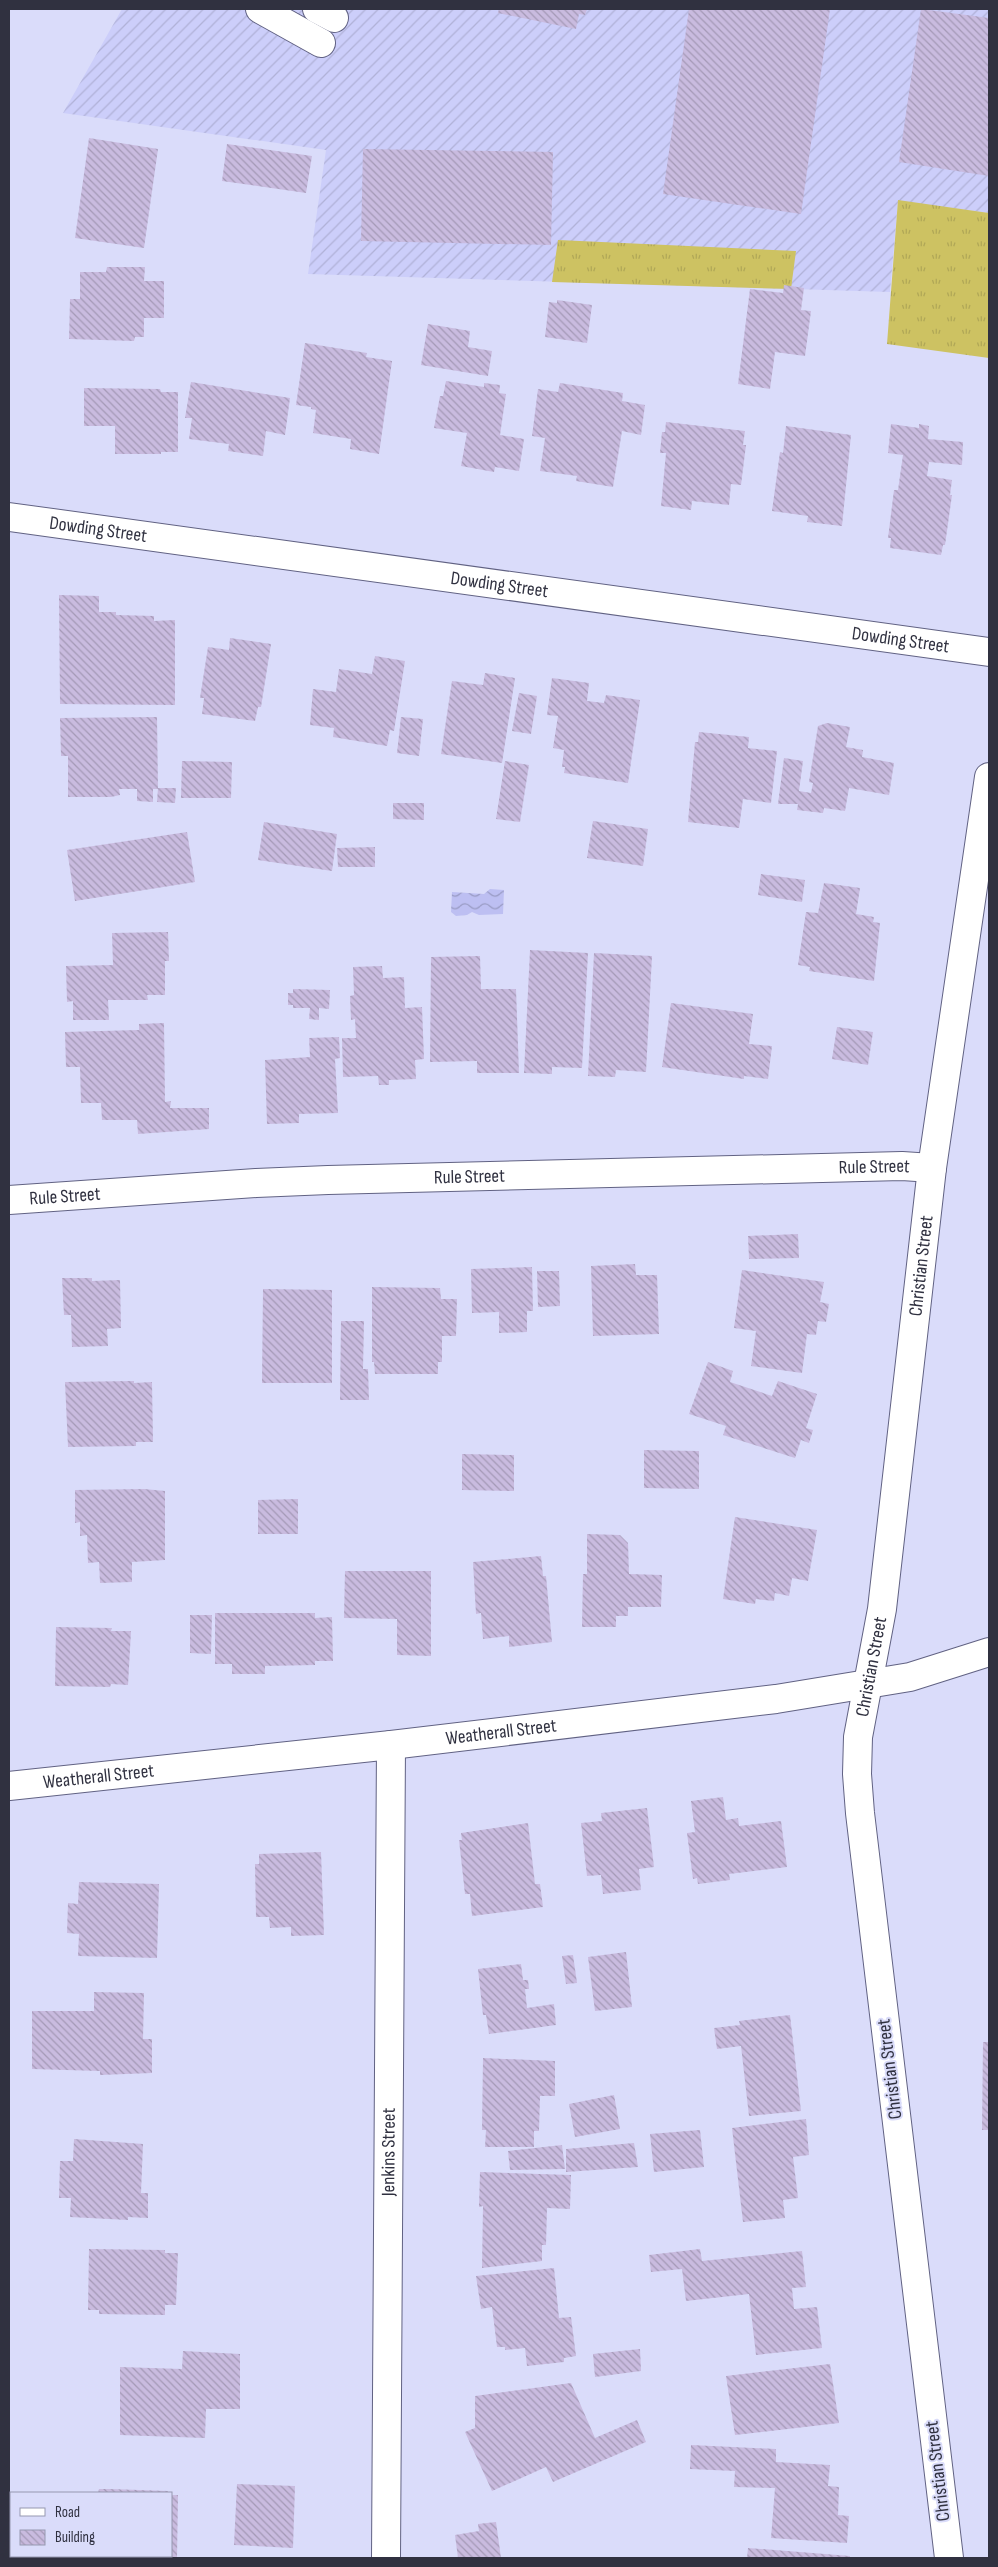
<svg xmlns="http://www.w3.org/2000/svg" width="998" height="2567" font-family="'Sofia Sans Condensed',sans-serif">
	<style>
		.industrial { fill: url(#industrial-furrows) }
		.grass { fill: url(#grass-tufts) }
		.water { fill: url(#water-waves) }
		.building { fill: url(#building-back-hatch) }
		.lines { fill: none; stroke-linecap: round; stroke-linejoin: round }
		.minor-casing { stroke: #616283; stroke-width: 30 }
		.minor { stroke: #fff; stroke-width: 28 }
		.labels { text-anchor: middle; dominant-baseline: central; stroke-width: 4; stroke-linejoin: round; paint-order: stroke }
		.street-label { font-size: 19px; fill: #303140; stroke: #dadcfa }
	</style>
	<defs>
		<pattern id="industrial-furrows" width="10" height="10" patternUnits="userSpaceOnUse" patternTransform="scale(1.25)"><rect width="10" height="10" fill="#cccefa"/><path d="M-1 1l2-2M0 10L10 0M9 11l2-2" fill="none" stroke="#b0b1d7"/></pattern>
		<pattern id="grass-tufts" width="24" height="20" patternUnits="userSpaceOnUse" patternTransform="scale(1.25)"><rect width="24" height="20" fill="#cdc262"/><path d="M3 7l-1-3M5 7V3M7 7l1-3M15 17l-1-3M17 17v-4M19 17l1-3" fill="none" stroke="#b0a756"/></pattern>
		<pattern id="water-waves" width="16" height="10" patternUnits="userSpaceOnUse" patternTransform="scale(1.25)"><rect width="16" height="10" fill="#bdbff2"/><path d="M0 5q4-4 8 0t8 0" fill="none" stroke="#9a9cc5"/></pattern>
		<pattern id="building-back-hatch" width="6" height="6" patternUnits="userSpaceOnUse" patternTransform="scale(1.25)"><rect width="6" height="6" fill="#c9bbdf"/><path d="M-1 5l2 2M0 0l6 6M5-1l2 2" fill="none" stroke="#a499b6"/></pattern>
	</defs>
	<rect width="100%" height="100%" fill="#dadcfa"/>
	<!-- industrial -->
	<path class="industrial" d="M122 9H989V213L898 201 890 292 308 274 326 150 63 113Z"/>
	<!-- grass -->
	<path class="grass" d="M898 200 989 213V358L887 344Z
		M558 240 796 251 791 289 552 282Z"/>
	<!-- water -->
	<path class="water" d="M490 889 504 890 503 914 479 915 472 912 467 915 456 916 451 912 452 892 484 894Z"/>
	<!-- building -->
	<path class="building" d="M499 9H587L585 15 579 14 576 29 498 13Z
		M689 9H830L801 214 663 194Z
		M921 9 989 18V176L899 162Z
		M89 138 158 149 144 248 75 238Z
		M227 144 312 156 306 193 222 181Z
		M363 149 553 152 551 245 361 241Z
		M107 267H145L144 281H164V318H144V337H135L134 341 69 339 70 299H80V272H106Z
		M784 285 804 288 801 310 811 311 805 356 775 352 770 389 738 384 750 289 783 293Z
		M557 300 592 305 587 343 545 337 549 302 557 303Z
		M428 324 470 331 468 347 492 351 488 376 421 365Z
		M305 343 367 353 366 357 392 361 379 454 350 449 351 439 313 433 316 410 311 409V407L296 405Z
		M446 381 484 387V383L500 385 499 393 506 394 500 435 524 439 519 471 495 467 494 472 461 466 467 433 434 428 440 396H443Z
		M191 382 290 398 285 435 266 431 263 456 228 451 229 444 189 439 192 418H185Z
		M560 383 623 393 622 401 645 405 641 435 622 431 613 487 576 481 577 476 540 471 545 438 532 436 538 389 558 392Z
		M84 388 160 389 161 392H178V452H161V454H115V426H84Z
		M666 422 745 431 743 445H746L741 485 731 484 729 505 692 501 691 510 661 506 666 453H660L662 432H665Z
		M891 424 919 428V424L929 426 928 439 963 442 962 465 929 462 927 476 952 480 950 495H952L945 545H943L941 555 890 548 891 538H888L894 490H898L903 455 888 453Z
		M786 426 851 435 842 526 807 522 808 516 772 511 780 452 783 453Z
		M59 595 99 596V612H116V615L154 616V621L175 620V705L60 704Z
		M230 638 271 644 261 707H258L255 721 202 714 204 698H200L208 647 229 650Z
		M375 656 405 661 394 731 390 730 387 746 333 737 334 728 310 725 313 689 336 692 339 669 372 674Z
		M485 673 515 678 502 763 441 754 452 681 483 685Z
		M552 678 589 683 587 701 604 703 606 695 640 700 628 783 564 773 565 767H562L564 750 553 748 558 716 547 715Z
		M519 693 537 696 531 734 512 731Z
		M157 717 158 789H153V802L137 801V789H119L120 795 111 797H68V756H61L60 718Z
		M401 717 423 719 419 756 397 753Z
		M827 723 850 727 846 747 863 750 862 757 894 763 889 795 849 788 845 811 824 808 823 813 797 810 798 804H778L784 758 803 761 799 791 811 793 813 783 809 782 818 726Z
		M699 732 749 737 748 748 777 751 771 803 743 799 739 828 688 822 695 742H698Z
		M182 761 232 762 231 798H181Z
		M505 761 529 765 520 822 496 819Z
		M158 788H176L175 803 157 802Z
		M393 803H424V820L393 819Z
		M593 821 648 829 643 866 587 858Z
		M264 822 337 834 332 871 258 860Z
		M187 832 195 882 75 901 67 850Z
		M375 847V867H338L337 848Z
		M761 874 805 880 802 902 758 895Z
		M824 883 860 888 856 914 874 917 873 922 880 923 874 981 809 971 810 967 798 965 806 912 818 913Z
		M168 932 169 961H165V995H147L148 1000H108L109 1020H73V1001L67 1002 66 966 113 965 112 933Z
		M530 950 588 953 582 1068 552 1067V1074L524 1073Z
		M594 953 652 956 646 1072 616 1070 615 1077 588 1076Z
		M480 956 481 989H516L519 1073H477V1061L430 1062 431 957Z
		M382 966 383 978 404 977 405 1008 422 1007 424 1059 415 1060 416 1079 389 1080V1085H379L378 1076 343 1077 342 1038H356L355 1019 351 1020 350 996 354 995 353 967Z
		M293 989 330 990 329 1009 319 1008V1020L309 1019 310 1008H293V1005H288V993H293Z
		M671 1003 753 1014 749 1044 772 1046 768 1079 744 1076V1079L662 1067Z
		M164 1023 165 1102 171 1101 170 1108H209V1129L138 1134 137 1120H102L101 1103H81L80 1067H66L65 1032 139 1030V1024Z
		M837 1027 873 1032 868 1065 832 1059Z
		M339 1037 340 1058 335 1059 338 1113 299 1114V1123L267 1124 265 1060 310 1057 309 1038Z
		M798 1234 799 1258 749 1259 748 1236Z
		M635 1264 636 1275H657L659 1334 593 1336 591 1266Z
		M532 1267 533 1311H527V1332L499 1333V1312L472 1313 471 1269Z
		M742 1270 824 1282 820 1302 829 1304 826 1322 818 1321 816 1335 807 1334 802 1373 751 1366 756 1331 734 1328Z
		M537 1271H559L560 1306 538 1307Z
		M62 1278H92V1281L120 1280 121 1328 107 1329 108 1346 72 1347 71 1315H64Z
		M372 1287 440 1288 441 1299H457L456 1336H442V1362H438V1374H375L374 1362H372Z
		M263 1289 332 1290V1383H262Z
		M341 1321H364L363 1369H368L369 1400H340Z
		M708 1362 733 1371 730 1382 772 1396 778 1381 817 1394 806 1428 813 1430 809 1443 801 1440 795 1458 723 1435 726 1426 689 1414Z
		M134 1381V1383L152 1382 153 1442H136V1446L68 1447 65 1382Z
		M644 1450 699 1451V1489L644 1488Z
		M462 1454 514 1455V1491L462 1490Z
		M144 1489 165 1491V1560L132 1562V1582L100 1583 99 1562 88 1563 87 1535 80 1536V1522L75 1523V1490Z
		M298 1499V1534H258V1500Z
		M735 1517 817 1530 808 1581 792 1578 789 1596 775 1593 774 1601 756 1599 755 1604 723 1599Z
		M587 1534 620 1535 628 1543 629 1574 662 1575 661 1607H628V1616H616V1627H582L583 1574H587Z
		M541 1556 543 1576H546L552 1642 509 1647V1636L483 1639 481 1613 476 1614 473 1562Z
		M345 1571H431V1656L397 1655V1619L344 1618Z
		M215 1613H315V1618L332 1617 333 1661H315V1665L265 1666V1674H232V1664H215Z
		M190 1615H212L211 1654 190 1653Z
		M56 1627 112 1628 111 1631H131L128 1685 111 1684 110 1687 55 1686Z
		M723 1797 726 1820 738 1818 739 1826 781 1821 787 1867 729 1874 730 1880 698 1884 697 1878 693 1879 687 1833 695 1832 691 1801Z
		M647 1808 654 1867 639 1869 641 1890 603 1894 601 1875 587 1876 581 1823 602 1821 601 1813Z
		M528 1823 535 1884H540L543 1907 472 1916 470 1894H465L459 1840H462L461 1833Z
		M321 1852 324 1935 291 1936V1927L270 1928 269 1917H256L255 1864H259V1854Z
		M79 1882 159 1884 157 1958 78 1956 79 1934 67 1933 68 1903 78 1904Z
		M626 1952 632 2007 595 2011 588 1957Z
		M573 1955 577 1983 566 1984 562 1956Z
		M521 1964 523 1980H528L529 1989H525L527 2008 554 2004 556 2025 489 2034 486 2015H483L478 1969Z
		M94 1992 144 1993 143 2039H152V2073L100 2075V2071L32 2069V2011H94Z
		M790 2015 801 2111 749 2116 741 2046 717 2049 714 2028 740 2025 739 2021Z
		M983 2042H989V2130H982Z
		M483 2058 555 2061V2096H540L539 2131H534V2147H485L486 2130H482Z
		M614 2095 620 2129 575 2137 569 2104Z
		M806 2119 809 2155 793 2157 798 2198 783 2200 785 2218 743 2222 732 2128Z
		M700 2130 704 2167 654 2172 650 2134Z
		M74 2139 143 2144 141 2193H148V2218L128 2217V2220L70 2217 71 2198H59L60 2161H73Z
		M634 2143 638 2167 566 2172V2149Z
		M562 2145 565 2169 510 2170 508 2151Z
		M480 2172 571 2175 570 2209 547 2208 546 2245H542V2261L482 2268 483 2206 479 2207Z
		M89 2249 165 2250V2253H178L176 2305H165V2315L99 2314V2310H88Z
		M700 2249 702 2261 802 2251 806 2287 792 2288 794 2309 817 2307 822 2348 756 2355 749 2294 686 2301 682 2269 651 2272 649 2255Z
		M554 2268 559 2318 571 2317 576 2356 564 2358V2362L527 2366 525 2348 505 2350V2347H497L492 2307 481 2309 476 2276Z
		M640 2349 641 2371 595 2377 593 2354Z
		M183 2351 240 2354V2409H206L205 2438 120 2435V2367L182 2369Z
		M830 2364 839 2423 735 2435 726 2376Z
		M571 2383 595 2438 637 2420 646 2442 553 2482 546 2467 492 2491 465 2432 475 2428V2396Z
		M691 2445 776 2449V2462L830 2465 828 2486 839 2487 838 2515 849 2516 847 2543 771 2538 775 2488 734 2487 735 2471 690 2469Z
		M237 2484 295 2486 293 2548 234 2545Z
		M99 2489H110L168 2491V2493H98Z
		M171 2495H178L177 2558H108V2556H171Z
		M496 2522 501 2558H458L455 2535 479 2531 478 2524Z
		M748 2548 850 2556V2558H747Z"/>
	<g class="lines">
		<!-- minor casing -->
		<g class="minor-casing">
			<g id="minor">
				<path d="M260 9 321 43"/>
				<path d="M317 9 334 18"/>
				<path id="s1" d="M9 517 989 652"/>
				<path id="s2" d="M9 1200 256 1183 328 1180 902 1166 932 1168"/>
				<path id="s3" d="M9 1786 391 1745 776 1699 910 1677 989 1652"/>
				<path id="s4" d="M386 2558 391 1745"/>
				<path id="s5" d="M949 2558 860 1813 857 1774 858 1737 882 1609 932 1168 989 777"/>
			</g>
		</g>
		<!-- minor -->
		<use href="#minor" class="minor"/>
	</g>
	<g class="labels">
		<!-- street labels -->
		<g class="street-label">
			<text stroke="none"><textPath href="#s1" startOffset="90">Dowding Street</textPath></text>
			<text stroke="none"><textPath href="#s1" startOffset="495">Dowding Street</textPath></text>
			<text stroke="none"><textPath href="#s1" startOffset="900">Dowding Street</textPath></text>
			<text stroke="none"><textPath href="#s2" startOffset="866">Rule Street</textPath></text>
			<text stroke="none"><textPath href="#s2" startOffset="461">Rule Street</textPath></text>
			<text stroke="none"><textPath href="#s2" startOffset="56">Rule Street</textPath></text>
			<text stroke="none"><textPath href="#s5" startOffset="1302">Christian Street</textPath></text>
			<text stroke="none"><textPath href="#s5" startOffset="898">Christian Street</textPath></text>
			<text stroke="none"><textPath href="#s3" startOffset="495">Weatherall Street</textPath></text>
			<text stroke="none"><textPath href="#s3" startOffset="90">Weatherall Street</textPath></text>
			<text transform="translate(890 2069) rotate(-97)">Christian Street</text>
			<text stroke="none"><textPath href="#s4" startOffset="406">Jenkins Street</textPath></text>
			<text transform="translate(938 2471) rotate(-97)">Christian Street</text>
		</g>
	</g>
	<!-- border -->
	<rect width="998" height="2567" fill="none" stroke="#303140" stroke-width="20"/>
	<!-- legend -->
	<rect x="10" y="2492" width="162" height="65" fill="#dadcfa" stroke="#9698b0"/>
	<rect x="20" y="2508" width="25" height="8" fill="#ffffff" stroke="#9698b0"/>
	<text x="55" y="2517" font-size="15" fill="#303140">Road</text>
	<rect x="20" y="2530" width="25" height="15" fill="url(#building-back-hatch)" stroke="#9698b0"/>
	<text x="55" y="2542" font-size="15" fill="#303140">Building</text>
</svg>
